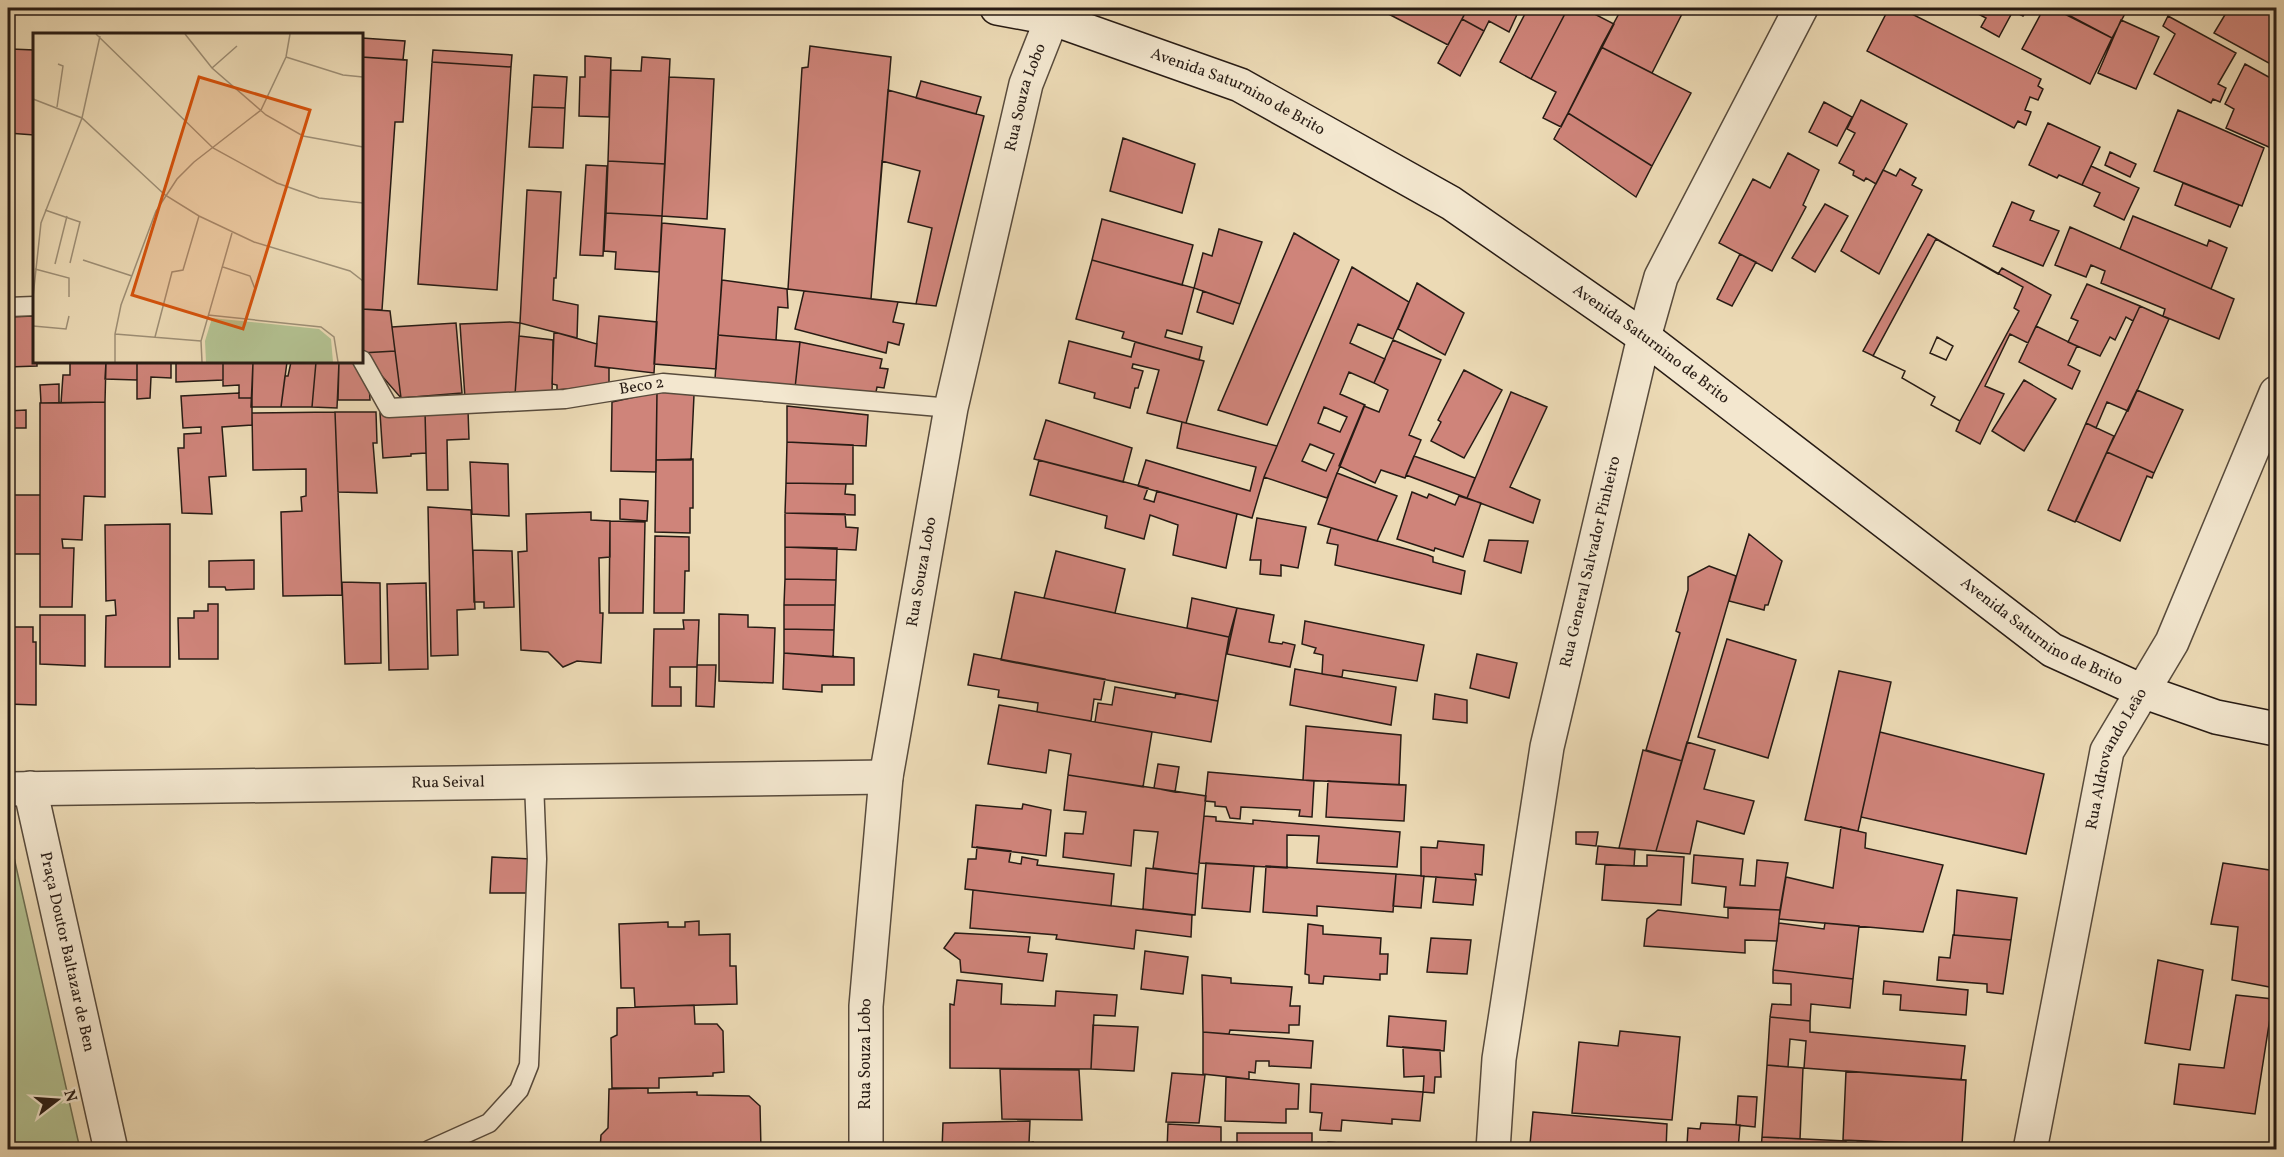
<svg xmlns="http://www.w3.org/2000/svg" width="2284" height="1157" font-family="Vollkorn,serif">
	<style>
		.green { fill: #b3c191; stroke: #6d6e52; stroke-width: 1.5 }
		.building { fill: #cf847a; stroke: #271b14; stroke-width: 1.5; fill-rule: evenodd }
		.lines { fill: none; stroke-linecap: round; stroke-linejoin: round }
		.lane-casing { stroke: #584b3c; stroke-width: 21 }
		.street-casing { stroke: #584b3c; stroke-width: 36 }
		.secondary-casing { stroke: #271b14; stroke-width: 36 }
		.lane { stroke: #f3e7cf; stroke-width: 18 }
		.street { stroke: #f3e7cf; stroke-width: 33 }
		.secondary { stroke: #f3e7cf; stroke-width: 33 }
		.labels { text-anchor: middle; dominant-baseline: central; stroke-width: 6; stroke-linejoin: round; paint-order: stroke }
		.street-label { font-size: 16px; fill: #271b14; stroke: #f3e7cf }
		.inset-road { fill: none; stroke: #9d8e75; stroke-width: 1.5 }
		.view { fill: #d5530d; fill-opacity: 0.15; stroke: #d5530d; stroke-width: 3 }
		.inset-edge { fill: none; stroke: #271b14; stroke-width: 3 }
	</style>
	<rect width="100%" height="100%" fill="#ecdab5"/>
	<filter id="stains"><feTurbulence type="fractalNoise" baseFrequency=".00333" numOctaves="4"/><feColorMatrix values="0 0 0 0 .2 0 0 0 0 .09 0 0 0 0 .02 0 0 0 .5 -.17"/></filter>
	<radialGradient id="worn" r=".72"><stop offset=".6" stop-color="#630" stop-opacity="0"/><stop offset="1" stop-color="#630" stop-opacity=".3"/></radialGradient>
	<!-- green -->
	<path class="green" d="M8 831 80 1149H8Z"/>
	<!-- building -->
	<path class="building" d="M1377 8H1468L1448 45Z
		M1468 8H1520L1509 32 1489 21 1484 31 1462 19Z
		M1528 8H1568L1531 79 1500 62Z
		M1568 8H1583L1614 24 1561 127 1543 118 1556 92 1531 79Z
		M1622 8H1685L1652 73 1601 47Z
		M1889 8H1900L2041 79 2038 86 2043 89 2038 100 2030 97 2025 110 2031 112 2026 125 2018 121 2014 128 1867 51Z
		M1967 8H2028L2023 16 2013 11 1999 37 1981 27 1986 18Z
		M2044 8H2053L2112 38 2090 84 2022 49Z
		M2058 8H2128L2112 38 2057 9Z
		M2229 8H2269L2276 12V67L2214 33Z
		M2168 16 2236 53 2218 84 2226 88 2220 102 2213 99 2211 103 2154 74 2175 34 2163 26Z
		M1462 19 1484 31 1460 76 1438 63Z
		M2121 20 2159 37 2136 89 2098 73Z
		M362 38 405 41 403 60 362 57Z
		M810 46 891 57 871 299 788 289 802 68 808 67Z
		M1601 47 1691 93 1652 166 1568 113Z
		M11 49 34 50V135L8 133Z
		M433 50 512 55 511 67 432 62Z
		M585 56 611 58 609 117 579 116 580 77H585Z
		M362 57 407 60 403 122H395L382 310 362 309Z
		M642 57 670 59 665 164 608 161 611 70 641 71Z
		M432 62 511 67 497 290 418 284Z
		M2245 64 2276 81V138L2271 148 2226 128 2234 109 2225 104Z
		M534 75 567 77 565 108 532 107Z
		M669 77 714 79 707 219 662 216Z
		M921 81 981 97 976 114 916 98Z
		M888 90 984 116 936 306 871 299Z
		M1861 100 1907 124 1876 184 1866 178 1864 181 1853 175 1854 171 1839 163 1855 133 1847 129Z
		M1824 102 1852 117 1837 146 1809 132Z
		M532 107 565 108 563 148 529 147Z
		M2178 110 2264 148 2242 206 2154 171Z
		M1568 113 1652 166 1636 197 1554 139Z
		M2048 123 2100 147 2082 185 2059 175 2057 178 2029 165Z
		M1123 138 1195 164 1182 213 1110 191Z
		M2110 152 2136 164 2130 177 2105 165Z
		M1788 153 1819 170 1803 205 1806 207 1772 271 1719 243 1753 179 1770 188Z
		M608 161 665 164 662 216 606 213Z
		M882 161 920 171 908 222 932 228 916 304 871 299Z
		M586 165 607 166 603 256 580 255Z
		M2091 166 2139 188 2124 220 2094 206 2100 193 2082 185Z
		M1900 169 1916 178 1912 185 1922 190 1879 274 1841 251 1883 170 1896 176Z
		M2183 183 2239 205 2230 227 2175 205Z
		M527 190 561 192 556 278H554L553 300 578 305 577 338 520 323Z
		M2012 202 2034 211 2030 220 2059 231 2043 266 1993 246Z
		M1825 204 1848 216 1815 272 1792 258Z
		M606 213 662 216 659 272 615 269 616 252 604 251Z
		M2133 216 2207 246 2209 240 2227 248 2211 289 2120 249Z
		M1102 219 1193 245 1182 285 1092 260Z
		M662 223 725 229 716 369 654 364Z
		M2070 227 2234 299 2219 339 2163 316 2165 309 2101 283 2105 271 2091 265 2086 277 2055 265Z
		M1219 229 1262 242 1240 304 1194 288 1203 253 1212 256Z
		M1294 233 1339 260 1267 425 1218 410Z
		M1928 234 1998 274 2002 268 2051 295 2028 343 2010 334 1985 386 2004 394 1980 444 1956 431 1960 421 1931 405 1935 397 1902 378 1905 371 1863 351ZM1937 337 1953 346 1946 360 1930 353Z
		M1936 239 2023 287 2014 308 2019 311 1960 421 1931 405 1935 397 1902 378 1905 371 1873 356ZM1937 337 1953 346 1946 360 1930 353Z
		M1740 254 1756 262 1732 306 1717 299Z
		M1092 260 1194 288 1182 334 1167 330 1165 337 1202 347 1199 360 1122 338 1124 332 1076 319Z
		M1352 267 1409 302 1393 339 1358 324 1350 343 1385 359 1374 383 1349 372 1340 394 1365 405 1327 498 1264 477ZM1324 407 1347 417 1340 432 1318 423ZM1310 444 1334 454 1326 471 1302 461Z
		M722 280 787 289 788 308 778 307 776 340 718 335Z
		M1417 283 1464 313 1445 355 1398 329Z
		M2087 284 2140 306 2133 321 2126 317 2115 340 2110 337 2100 356 2068 342 2078 321 2071 318Z
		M804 291 898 302 893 322 904 324 899 345 888 342 886 353 795 329Z
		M1203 291 1240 304 1233 324 1197 312Z
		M2140 306 2169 319 2128 411 2107 402 2096 428 2086 423Z
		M362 309 390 311 395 351 362 353Z
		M34 316V362H37V366L8 367V317Z
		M599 316 657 322 654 373 595 366Z
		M510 322 520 323 515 395 465 398 460 324Z
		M456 323 462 393 401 398 392 327Z
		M2036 326 2077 346 2068 365 2080 371 2072 389 2019 362Z
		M554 332 597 344 595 366 609 368V385L557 390V385L552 384Z
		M718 335 800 342 795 388 715 379Z
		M519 336 553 340 552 395H515Z
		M1393 340 1441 360 1409 435 1421 440 1405 478 1381 470 1375 483 1339 466 1364 406 1379 412 1388 390 1374 383Z
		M1069 341 1131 357 1135 342 1204 361 1186 423 1147 413 1159 370 1133 364 1132 368 1143 371 1138 388H1135L1130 408 1094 398 1095 393 1059 383Z
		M800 342 882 359 880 368 888 369 884 388 877 387 875 397 795 388Z
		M395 351 401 398 362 353Z
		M63 362H106L105 402 61 403 63 375H70V363H63Z
		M106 362H137V380L105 379Z
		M137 362H171V378L151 377 150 398 137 399Z
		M176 362H223V380L176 382Z
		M231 362H253L252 398H239V385L223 386V363Z
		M253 362H287L281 407H251Z
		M291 362H316L312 407H281L285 376H288Z
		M316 362H339L337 408 312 407Z
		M339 362H358L369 384 370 400H338Z
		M1464 370 1502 390 1464 458 1431 441 1441 422 1438 420Z
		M2024 380 2056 399 2024 451 1992 431Z
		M59 384V403H41L40 385Z
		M2137 390 2183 410 2154 473 2107 452Z
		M661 391 694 395 691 460H656L657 392Z
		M657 392 656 472 611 471 612 402Z
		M1511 392 1547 407 1510 487 1540 500 1533 523 1467 498Z
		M239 393V398H252V425L222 427 226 476 209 477 212 514 182 513 178 448H184V434L201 433V427L183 428 181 396Z
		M105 402V497L84 496 82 540 62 539 63 548H74L72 607H40V403Z
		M787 406 868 415 866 446 787 442Z
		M26 410V428H8V411Z
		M468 410 469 439 447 440 448 490H427L425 411Z
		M425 411 426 453 411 454V456L383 458 380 413Z
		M335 412 342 595 283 596 281 512 302 511 301 497 306 496V469L253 470 252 413Z
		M335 412H376L377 443H373L377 493 338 492Z
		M1046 420 1132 448 1123 482 1034 459Z
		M1182 422 1277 446 1264 477 1252 518 1138 486 1146 460 1250 491 1256 467 1177 448Z
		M2086 423 2114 436 2075 522 2048 510Z
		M787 442 853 445V484L786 483Z
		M2107 452 2154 473 2152 478 2147 476 2120 541 2076 521Z
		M1414 456 1475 478 1467 498 1406 475Z
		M693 459V508H690V533L655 532 656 460Z
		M1039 460 1148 488 1144 499 1154 502 1157 491 1237 514 1226 568 1173 555 1178 525 1150 515 1144 539 1105 528 1107 516 1030 495Z
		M470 462 508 464 509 516 472 514Z
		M1337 473 1397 496 1377 541 1318 524Z
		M786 483 846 484 845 494 855 495V515L785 513Z
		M1412 492 1427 498 1429 494 1455 505 1459 496 1481 503 1463 557 1435 548 1434 551 1397 539Z
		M8 495H40V554H8Z
		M620 499 648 501 647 521 620 519Z
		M428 507 471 510 475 609 457 610 458 655 431 656Z
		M591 512V520L610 521V557L599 558 600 613H603L601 663 577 661 563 667 548 652 521 650 518 552 527 551 526 514Z
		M785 513 845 514 846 527 858 528 856 550 785 547Z
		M1257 518 1306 527 1298 568 1281 565V576L1260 574 1261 560H1250Z
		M610 521 645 522 643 613H609Z
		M170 524V667H105L106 616 116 615 115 600 106 601 105 525Z
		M1331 528 1428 555 1433 557V562L1465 571 1461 594 1335 565 1338 545 1327 543Z
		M1749 534 1782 561 1768 605H1765L1764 610 1729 601Z
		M655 536 689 537V571H685L684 613H654Z
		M1489 540 1528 541 1521 573 1484 561Z
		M785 547 837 548 836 580 785 579Z
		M473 550 512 551 514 607 484 608V602H474Z
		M1056 551 1125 569 1115 613 1044 598Z
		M254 560V589L226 590 225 587H209V561Z
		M1709 566 1736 576 1682 761 1646 750 1680 633 1676 631 1688 590V577Z
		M785 579 836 580 835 605H784Z
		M342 582 380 583 381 663 345 664Z
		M426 583 428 669 389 670 387 584Z
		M1015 592 1229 637 1218 701 1001 660Z
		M1192 598 1237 608 1229 637 1187 628Z
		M208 604H218V659H179L178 618H194V611H208Z
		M784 605H835L834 630 784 629Z
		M1237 608 1274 615 1269 642 1282 644 1283 642 1295 645 1290 667 1227 654Z
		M719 614 748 615V627L775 628 773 683 719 681Z
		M40 615H85V666L40 664Z
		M683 620H699L697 667H670V687H681V706H652L654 629H684Z
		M1305 621 1424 645 1417 681 1343 670 1342 677 1322 674 1323 655 1314 653 1316 648 1302 644Z
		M8 627H33V642H36V705L8 704Z
		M784 629 834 630 833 657 784 653Z
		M1727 639 1796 660 1768 758 1698 737Z
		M784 653 854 658V685H822V692L783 689Z
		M974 654 1105 679 1101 700 1094 699 1091 721 1037 712 1038 703 998 697 999 690 968 685Z
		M1477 654 1517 663 1509 698 1470 688Z
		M697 665H716L714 707 696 706Z
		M1295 669 1396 687 1391 725 1290 705Z
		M1839 671 1891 682 1858 831 1805 820Z
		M1115 687 1175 698 1176 693 1218 701 1211 742 1095 722 1098 703 1112 705Z
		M1435 694 1467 700V723L1433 719Z
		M999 705 1152 732 1143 787 1068 775 1071 754 1049 750 1046 773 988 764Z
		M1306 726 1401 735 1399 785 1303 780Z
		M1880 732 2044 774 2026 854 1861 817Z
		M1687 742 1715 750 1704 789 1754 801 1744 834 1697 821 1690 854 1656 851Z
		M1643 750 1682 761 1656 851 1619 848Z
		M1158 764 1179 767 1175 792 1154 788Z
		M1208 772 1314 781 1312 817 1299 816 1300 810 1241 807 1240 819 1230 818 1226 807 1215 806V802L1205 801Z
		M1068 775 1206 796 1198 874 1153 868 1158 832 1134 830 1131 866 1063 857 1065 833 1083 834 1086 812 1064 810Z
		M1328 781 1406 785 1404 821 1326 817Z
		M1023 804 1051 810 1046 856 972 847 976 805 1022 809Z
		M1204 816 1216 817V821L1253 824V820L1400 832 1397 867 1317 863 1319 836 1287 835V868L1199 863Z
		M1841 827 1866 833 1865 848 1943 865 1923 932 1779 919 1786 877 1833 888Z
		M1576 832H1598L1596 846 1576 844Z
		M1438 841 1484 845 1482 875 1475 874 1476 880 1421 876V847L1437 848Z
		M1598 846 1635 850 1634 866 1596 864Z
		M977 847 1011 851 1009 862 1021 864 1022 857 1038 860 1037 865 1114 874 1111 906 965 889 968 859H976Z
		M1647 855 1684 857 1681 905 1602 900 1605 865 1647 866Z
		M1694 855 1743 859 1740 885 1755 886 1757 860 1788 863 1780 910 1724 907 1726 887 1692 883Z
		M492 857 530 859 529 893H490Z
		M1206 863 1254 866 1250 912 1202 908Z
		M2223 863 2276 871 2275 988 2232 980 2238 927 2211 924Z
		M1266 866 1396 874 1393 912 1317 906V916L1263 912Z
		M1146 868 1198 874 1195 915 1143 909Z
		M1396 874 1424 876 1421 908 1393 906Z
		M1436 877 1476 880 1473 905 1433 902Z
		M973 890 1192 915 1191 937 1136 930 1134 949 1056 939 1057 935 970 928Z
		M1957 890 2017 898 2011 940 1954 935Z
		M1728 908 1780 910 1777 941 1745 940V953L1644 946 1647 919 1658 910 1728 918Z
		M699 921V935L730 934V966H736L737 1004 635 1007 634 988H621L619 924 668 922V927H685V922Z
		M1779 923 1824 929 1825 923 1859 926 1853 979 1773 970Z
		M1308 924 1323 926V934L1381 938 1380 954H1388L1387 974H1380V980L1324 976 1323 984 1309 983V975L1305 974Z
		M955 933 1030 937 1028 952 1047 954 1043 981 961 972 960 960 944 948Z
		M1953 935 2011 940 2003 994 1987 992V984L1937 980 1939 957 1950 958Z
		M1431 938 1471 940 1467 974 1427 972Z
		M1145 951 1188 957 1183 994 1141 989Z
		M2158 960 2203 970 2190 1050 2145 1043Z
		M1773 970 1853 979 1850 1008 1811 1004 1810 1021 1770 1017 1772 1004 1791 1005V984L1773 983Z
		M1202 975 1231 978V983L1292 987 1290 1006H1300L1299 1025H1289V1033L1230 1030 1229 1034 1203 1032Z
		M957 980 1002 984 1001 1004 1055 1006 1056 991 1117 995 1115 1016 1094 1015 1091 1069 950 1068V1004L954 1005Z
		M1884 981 1968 990 1966 1015 1900 1010 1901 995 1883 994Z
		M2236 995 2273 999 2255 1114 2174 1104 2179 1064 2224 1068Z
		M694 1005 695 1024H717L723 1031 724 1072 713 1073V1076L659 1078V1088H612L611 1038 617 1035V1008Z
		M1389 1016 1446 1021 1444 1051 1387 1046Z
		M1770 1017 1810 1021V1032L1965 1046 1961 1080 1804 1068 1806 1041 1790 1039 1788 1067 1767 1065Z
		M1093 1025 1138 1027 1134 1071 1091 1069Z
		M1620 1031 1680 1037 1672 1120 1572 1113 1579 1042 1618 1046Z
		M1203 1032 1313 1041 1311 1068 1269 1066V1061H1256L1255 1073 1249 1072V1079L1203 1074Z
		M1403 1047 1440 1050 1441 1077H1435L1434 1093 1423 1092 1424 1076 1404 1077Z
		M1767 1065 1803 1068 1800 1139 1762 1137Z
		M1000 1069 1079 1070 1082 1120 1002 1119Z
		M1846 1071 1966 1080 1962 1145 1843 1140Z
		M1172 1073 1205 1075 1199 1123 1166 1122Z
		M1226 1077 1299 1084 1298 1109H1286V1123L1225 1121Z
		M1311 1084 1423 1092 1420 1121 1392 1119V1124L1342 1120 1341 1131 1320 1130 1322 1113 1310 1112Z
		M648 1088V1093L697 1092V1095L749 1096 760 1106 761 1150H600L601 1135 608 1128 609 1089Z
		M1738 1096 1757 1097 1755 1127 1736 1125Z
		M1533 1112 1667 1124 1666 1150H1603L1530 1144Z
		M1030 1121 1029 1143 1033 1142V1150H942L943 1123Z
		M1701 1123 1740 1125 1738 1150H1699V1147L1687 1145 1688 1128 1700 1129Z
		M1168 1124 1221 1127V1150H1167Z
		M1237 1133H1312V1150H1237Z
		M1762 1137 1846 1141V1150H1761Z
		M1857 1141 1905 1143V1150H1857Z
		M1328 1142 1362 1145V1150H1327Z
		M1908 1147 1951 1149V1150H1908Z"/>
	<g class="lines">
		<!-- lane casing -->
		<g class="lane-casing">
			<g id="lane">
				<path d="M8 307 34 306"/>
				<path id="s1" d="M362 360 389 408 565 399 663 383 951 408"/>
				<path d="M429 1150 489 1123 519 1090 529 1065 537 859 534 782"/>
			</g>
		</g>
		<!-- street casing -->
		<g class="street-casing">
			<g id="street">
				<path id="s2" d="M30 788 111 1150"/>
				<path id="s3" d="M8 789 886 777"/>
				<path id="s4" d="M866 1150V1006L886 777 951 408 1026 84 1056 8"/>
				<path id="s5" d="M1493 1150 1499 1059 1547 747 1644 337 1661 277 1801 8"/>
				<path id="s6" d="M2030 1150 2107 751 2172 642 2276 393"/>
			</g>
		</g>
		<!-- secondary casing -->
		<g class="secondary-casing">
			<g id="secondary">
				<path id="s7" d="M997 8 1051 18 1240 85 1451 203 1644 337 2052 650 2142 691 2216 717 2276 729"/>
			</g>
		</g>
		<!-- lane -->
		<use href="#lane" class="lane"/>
		<!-- street -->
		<use href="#street" class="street"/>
		<!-- secondary -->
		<use href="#secondary" class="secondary"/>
	</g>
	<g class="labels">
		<!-- street labels -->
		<g class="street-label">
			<text stroke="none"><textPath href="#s7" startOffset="256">Avenida Saturnino de Brito</textPath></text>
			<text stroke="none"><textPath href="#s4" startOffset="1068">Rua Souza Lobo</textPath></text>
			<text stroke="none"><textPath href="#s7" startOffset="742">Avenida Saturnino de Brito</textPath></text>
			<text stroke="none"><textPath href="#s1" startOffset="309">Beco 2</textPath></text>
			<text stroke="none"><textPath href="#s5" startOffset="597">Rua General Salvador Pinheiro</textPath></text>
			<text stroke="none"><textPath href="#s4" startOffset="582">Rua Souza Lobo</textPath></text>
			<text stroke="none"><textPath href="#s7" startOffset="1228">Avenida Saturnino de Brito</textPath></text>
			<text stroke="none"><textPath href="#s6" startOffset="402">Rua Aldrovando Leão</textPath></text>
			<text stroke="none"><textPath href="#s3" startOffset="440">Rua Seival</textPath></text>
			<text stroke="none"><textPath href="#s2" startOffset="168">Praça Doutor Baltazar de Ben</textPath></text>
			<text stroke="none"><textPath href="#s4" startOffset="96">Rua Souza Lobo</textPath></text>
		</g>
	</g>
	<!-- overview -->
	<g transform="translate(33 33)">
		<rect width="330" height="330" fill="#ecdab5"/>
		<path d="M179 285 286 296 298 306 300 329H173L172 308Z" fill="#b3c191"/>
		<path class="inset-road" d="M63 1 180 115 244 150 286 165 330 170M152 1 179 35 233 82 270 103 330 114M253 24 310 42 330 44M179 35 204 13M0 66 49 85 132 162 166 183 221 209 317 238 330 248M24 74 30 33 25 31M12 177 47 189 37 230M50 227 99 243M22 231 34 183M190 234 217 243 222 256M2 236 36 245V264M0 264 8 190 49 85 67 3M175 282 288 294 301 304 305 329M0 293 33 296 36 283M82 301 168 308M122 304 139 239 150 237 166 183M82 329V301L88 272 123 178 144 146 161 129 228 77 253 24 257 1M169 329 168 308 199 200"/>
		<path class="view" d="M166 44 277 77 210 296 99 262Z"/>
		<rect width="330" height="330" class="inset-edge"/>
	</g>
	<!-- margin -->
	<rect width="2284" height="1157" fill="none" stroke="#ecdab5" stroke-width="30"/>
	<rect x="9" y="9" width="2266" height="1139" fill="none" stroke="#271b14" stroke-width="3"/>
	<rect x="15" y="15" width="2254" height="1127" fill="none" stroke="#271b14" stroke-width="1.5"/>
	<!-- north arrow -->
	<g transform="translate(57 1100) rotate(73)" stroke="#f3e7cf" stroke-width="4.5" paint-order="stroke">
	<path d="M0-4.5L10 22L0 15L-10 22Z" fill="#271b14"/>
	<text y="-9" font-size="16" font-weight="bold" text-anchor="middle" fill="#271b14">N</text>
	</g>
	<rect width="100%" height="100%" filter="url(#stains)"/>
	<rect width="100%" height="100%" fill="url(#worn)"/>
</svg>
